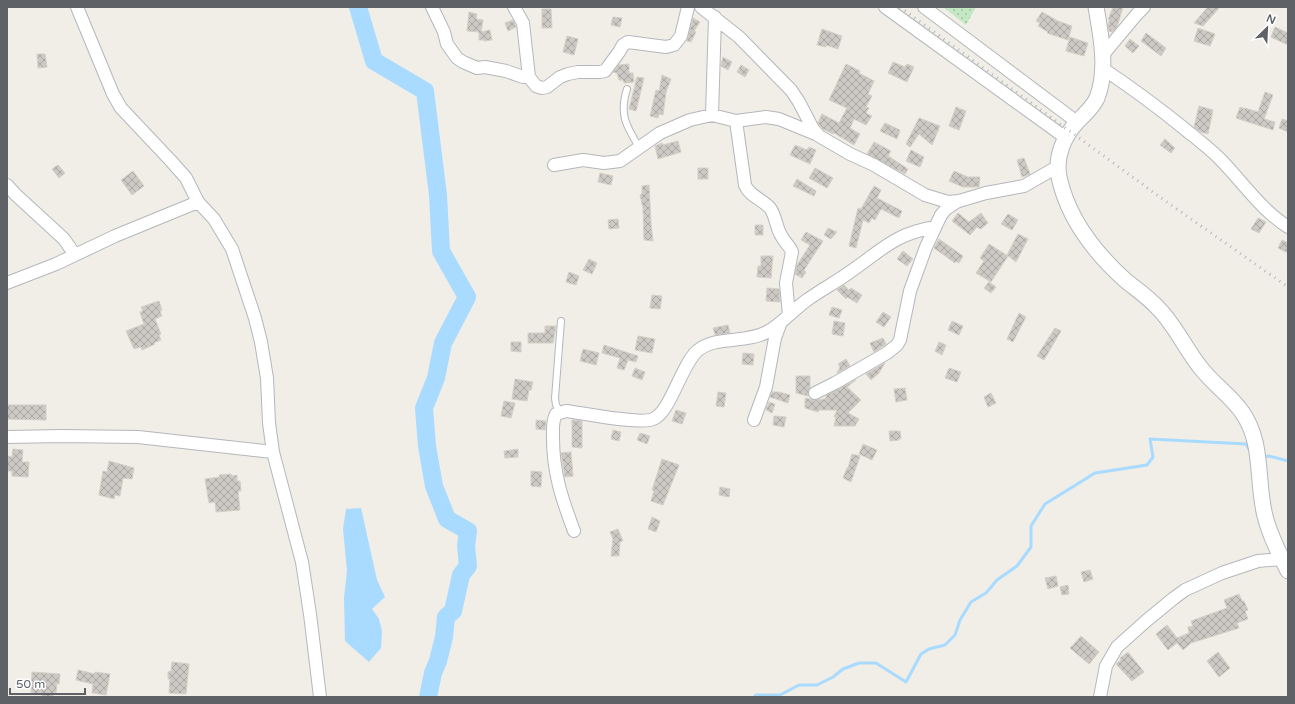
<svg xmlns="http://www.w3.org/2000/svg" width="1295" height="704" font-family="'Varela Round',sans-serif">
	<style>
		.grass { fill: url(#grass-dots) }
		.water { fill: #a8dbff }
		.lines { fill: none; stroke-linecap: round; stroke-linejoin: round }
		.stream { stroke: #a8dbff; stroke-width: 3 }
		.river { stroke: #a8dbff; stroke-width: 18 }
		.building { fill: url(#building-cross-hatch); stroke: #d5d0c5 }
		.service-casing { stroke: #b4b7bb; stroke-width: 8 }
		.minor-casing { stroke: #b4b7bb; stroke-width: 14 }
		.tertiary-casing { stroke: #b4b7bb; stroke-width: 17 }
		.service { stroke: #fff; stroke-width: 6 }
		.minor { stroke: #fff; stroke-width: 12 }
		.tertiary { stroke: #fff; stroke-width: 15 }
		.rail { stroke: #b5b6b7; stroke-width: 3; stroke-dasharray: 1 5; stroke-linecap: butt }
	</style>
	<defs>
		<pattern id="grass-dots" width="8" height="8" patternUnits="userSpaceOnUse"><rect width="8" height="8" fill="#c4e7c4"/><path d="M2 2h.1M6 6h.1" fill="none" stroke="#a2bfa3" stroke-width="1.8" stroke-linecap="round"/></pattern>
		<pattern id="building-cross-hatch" width="8" height="8" patternUnits="userSpaceOnUse"><rect width="8" height="8" fill="#ccc9c4"/><path d="M0 0l8 8M0 8l8-8" fill="none" stroke="#a9a7a3"/></pattern>
	</defs>
	<rect width="100%" height="100%" fill="#f0eee7"/>
	<!-- grass -->
	<path class="grass" d="M943 7H976L966 25Z"/>
	<!-- water -->
	<path class="water" d="M361 508 377 580 385 597 372 609 379 619 382 631 381 648 369 662 345 641 344 598 347 571 343 529 346 509Z"/>
	<g class="lines">
		<!-- stream -->
		<path class="stream" d="M1263 457 1269 456 1288 461
			M754 697 756 695H780L799 685H817L833 677 843 669 859 663H876L906 682 921 654 929 649 945 645 955 635 960 620 971 602 986 593 997 580 1017 566 1031 547V526L1045 504 1095 473 1147 465 1153 457 1150 439 1246 444 1250 451"/>
		<!-- river -->
		<path class="river" d="M358 7 374 61 425 91 438 195 441 251 467 297 443 343 436 378 424 408 427 446 434 486 447 519 468 531 466 546 468 566 461 575 453 611 446 617 444 637 438 661 433 673 428 697"/>
	</g>
	<!-- building -->
	<path class="building" d="M1113 7H1123L1117 27 1112 32 1109 31 1108 25 1110 19 1108 20Z
		M1208 7H1220L1203 26 1194 23Z
		M542 9H551L552 28H542Z
		M469 12 477 14 476 19 483 20 481 32 490 30 492 40 484 41V40H479V32L467 31Z
		M1042 12 1058 21 1072 26 1068 40 1047 33 1048 32 1038 26 1040 23 1036 21Z
		M613 17 622 18 620 27 611 25Z
		M693 18 700 22 694 31 696 32 691 42 687 41Z
		M513 20 516 27 508 31 505 23Z
		M1275 27 1288 33V45L1271 37Z
		M1198 28 1215 34 1210 46 1194 41Z
		M822 29 842 36 838 49 826 45V47L817 45Z
		M1146 33 1166 48 1161 56 1141 41Z
		M567 36 578 39 574 55 563 52Z
		M1070 37 1088 43 1084 56 1066 51Z
		M1130 39 1139 46 1133 53 1125 46Z
		M37 54H45L47 67 38 68Z
		M723 57 732 62 728 70 721 66Z
		M893 62 905 67 907 64 914 67 907 82 888 73Z
		M629 64V73H633L634 82 624 83 623 80H619L617 73 613 72 619 65Z
		M846 64 860 71 859 73 874 81 868 94 872 96 866 107 869 108 866 113 872 116 866 125 854 119 850 128 860 134 854 145 834 133 833 134 823 129 818 123 822 114 839 123 847 108 829 100Z
		M741 65 749 70 745 77 737 72Z
		M662 75 671 79 666 92 663 115 659 114 658 118 650 116 656 90 659 91Z
		M637 77 644 78 636 111 629 109Z
		M1265 92 1273 95 1264 119 1275 122 1273 130 1236 118 1240 107 1245 109V108L1258 112Z
		M1199 106 1213 110 1208 134 1201 132 1194 127Z
		M956 107 966 111 959 130 949 126Z
		M919 118 940 126 932 145 919 134 910 147 906 144Z
		M1282 119 1288 121V132L1279 128Z
		M885 123 900 130 897 139 880 131Z
		M1165 139 1175 148 1171 153 1160 145Z
		M678 141 681 152 658 159 655 146 662 143 663 145Z
		M874 142 891 151 888 156 908 169 905 174 867 154Z
		M795 145 807 150 809 147 816 150 810 164 790 155Z
		M911 150 924 157 920 167 906 161Z
		M1024 158 1030 174 1022 177 1017 160Z
		M58 165 65 173 59 178 52 169Z
		M698 168H708V179H698Z
		M815 168 833 178 827 188 809 178Z
		M133 171 144 186 132 195 121 180Z
		M954 171 968 177H980L979 187H963L949 181Z
		M600 173 613 176 611 185 598 182Z
		M797 179 816 191 814 196 793 186Z
		M649 185 651 223 653 241 644 240 643 208 640 195 642 194V186Z
		M874 186 881 190 877 198 902 211 899 218 881 209 875 220 872 218 869 223 863 220 856 248 849 246 858 208 861 209Z
		M958 213 969 222 981 213 988 223 981 229 977 227 970 235 952 221Z
		M1008 214 1018 220 1012 230 1001 224Z
		M1258 218 1266 222 1259 233 1251 229Z
		M618 219 619 228 609 229 608 220Z
		M755 225H763V235H755Z
		M828 228 837 232 831 239 824 235Z
		M806 232 823 241 804 270 806 272 802 278 795 274 797 265 810 245 801 240Z
		M1018 234 1028 239 1016 262 1007 255Z
		M939 239 963 256 959 263 956 261 955 263 934 248Z
		M1282 240 1288 243V253L1278 248Z
		M989 244 1008 256 991 282 976 273 984 261 980 258Z
		M903 251 913 259 907 266 897 259Z
		M761 256H773L771 278 757 277 758 266H761Z
		M589 259 597 263 592 274 583 270Z
		M569 272 579 276 576 285 566 282Z
		M989 282 996 287 991 293 984 288Z
		M844 285 849 290 851 288 862 295 857 303 847 297 846 299 837 290Z
		M767 288 779 289 780 302 766 301Z
		M652 295 662 296 660 309 650 308Z
		M159 301 162 310 160 311 162 316 155 319 161 334 159 335 161 340 154 343 155 344 142 350 141 347 134 349 126 331 144 324 140 312 143 311 141 307Z
		M832 307 842 310 839 318 829 315Z
		M883 312 891 317 884 327 876 322Z
		M1019 313 1026 317 1013 342 1007 339Z
		M834 321 845 323 843 336 832 334Z
		M952 321 963 326 959 335 948 330Z
		M728 325 730 333 715 335 713 328Z
		M545 326H556L553 343H528V333H545Z
		M1055 328 1061 331 1044 360 1037 356Z
		M638 336 655 339 652 353 635 350Z
		M883 338 886 344 874 352 870 343Z
		M511 342H521V352L511 351Z
		M939 342 946 345 942 355 935 351Z
		M604 345 638 356 636 362 628 360 624 370 617 368 620 358 602 353Z
		M583 349 599 353 596 365 580 361Z
		M743 353 754 354 753 365 742 364Z
		M846 359 850 366 837 373 840 367 838 364Z
		M885 363 879 373 871 380 866 374Z
		M635 368 645 372 642 380 632 376Z
		M949 368 961 372 957 382 945 378Z
		M796 376H810V388L808 392V396L796 393Z
		M515 379 533 382 531 390H529L527 401 512 399Z
		M856 380 847 387 861 400 848 413 859 419 855 426H834L836 417H834L837 410H819L818 412 805 408V398L815 400 825 399 827 395Z
		M905 388 907 400 896 402 894 389Z
		M718 392 726 393 724 407 716 406Z
		M772 392H779L790 395 788 403 770 397Z
		M991 393 996 403 988 407 984 397Z
		M504 401 515 403 511 418 501 416Z
		M769 402 775 404 772 413 766 410Z
		M7 405H46V420L7 419Z
		M676 410 686 413 682 424 672 421Z
		M774 416 786 417 784 427 773 425Z
		M536 420 546 421 545 430 536 429Z
		M572 420 582 421V448L572 447Z
		M613 430 621 432 619 441 611 439Z
		M889 431H900L901 439H898L899 440 890 441Z
		M640 433 650 436 647 444 637 440Z
		M863 444 877 450 872 460 859 454Z
		M13 449 23 450 22 462H29L28 477 12 476V471H7V456L12 457Z
		M518 449V457L505 458 504 451Z
		M571 452 573 476 565 477 561 453Z
		M852 454 860 456 851 482 843 478 847 468H848Z
		M662 459 679 465 663 505 651 501 654 491 652 490Z
		M109 461 134 468 132 479 123 478 120 496 115 495 114 499 99 495 103 471 107 472Z
		M531 471 542 472 541 487 531 486Z
		M231 474 232 476 237 475V481H240L241 491H238L240 510 216 512 215 502 209 503 205 479 220 477 219 475Z
		M720 487 730 489 729 497 719 495Z
		M652 517 660 521 656 532 648 529Z
		M618 529 623 541 620 542 619 556H611L613 539 610 532Z
		M1090 570 1093 579 1084 582 1081 572Z
		M1056 576 1058 586 1048 589 1045 578Z
		M1068 585 1069 594 1062 595 1060 587Z
		M1239 594 1242 601H1244L1248 610 1245 611 1248 619 1237 623 1239 628 1191 643 1183 650 1177 643 1168 650 1156 634 1167 625 1177 638 1189 633 1188 627 1193 626 1191 621 1227 608 1224 600Z
		M1081 636 1099 652 1089 664 1070 648Z
		M1128 652 1144 672 1132 681 1116 664 1121 660 1120 658Z
		M1218 652 1230 668 1219 677 1207 661Z
		M172 662 189 664 186 694 169 693 170 679H168V672L171 671Z
		M78 670 95 674V672L110 674 106 695 92 693 93 684 76 680Z
		M32 672 60 674 59 684 57 683 56 693H53V697H42V694L31 693Z"/>
	<g class="lines">
		<!-- service casing -->
		<g class="service-casing">
			<path id="service" d="M627 89C619 114 626 126 639 147
				M560 412 556 405 555 398 561 321"/>
		</g>
		<!-- minor casing -->
		<g class="minor-casing">
			<path id="minor" d="M77 7 113 94 121 108 171 161 186 178 198 202 214 219 232 249 255 318 261 342 267 378 269 423 273 452 302 562 310 614 320 697
				M432 7 444 32 447 44 457 58 463 62 477 68 485 67 506 71 523 77H529
				M514 7 523 23 529 77 536 86 542 88 547 87 560 77 568 74 578 72H600L605 71 619 52 623 45 628 42 666 47 674 45 681 36 688 7
				M701 7 739 37 791 90 799 102 813 129 819 136 850 154 874 165 925 195 948 202 959 201 986 193 1024 186 1057 167
				M885 7 1066 138
				M924 7 1077 122
				M1102 56 1137 14 1144 7
				M1102 68C1132 88 1159 108 1186 130 1197 139 1209 148 1219 158 1242 181 1260 209 1288 227
				M712 115 715 17
				M736 121 745 185C749 196 762 199 770 208 776 216 776 228 782 237 785 243 790 246 792 252L786 283 789 315
				M554 165 583 160 604 163 620 161 660 133 690 120 712 115 736 121 766 117 779 119 818 135
				M7 185 15 194 64 239 75 255
				M7 283 56 264 115 236 198 202
				M815 393 835 383 887 353 897 345 900 340 910 291 926 247 941 215 946 209 958 201
				M754 420 766 387 775 338 781 322
				M7 437 62 436 138 437 273 452
				M574 531C562 499 553 473 553 438 553 430 552 421 556 414L566 411C583 413 640 425 653 419 670 413 681 366 697 351 716 335 745 344 767 332 782 324 793 310 807 300 821 290 836 282 850 272 882 250 894 234 935 227
				M1100 697 1106 666 1117 647 1146 621 1174 598 1185 590 1222 573 1258 561 1282 559"/>
		</g>
		<!-- tertiary casing -->
		<g class="tertiary-casing">
			<path id="tertiary" d="M1096 7C1101 36 1108 70 1097 98 1093 107 1085 114 1078 121 1064 136 1055 156 1059 177 1068 219 1094 252 1125 280 1136 289 1148 297 1158 308 1175 325 1185 348 1200 367 1212 383 1231 396 1242 412 1264 443 1256 481 1265 516 1270 536 1279 553 1288 571"/>
		</g>
		<!-- service -->
		<use href="#service" class="service"/>
		<!-- minor -->
		<use href="#minor" class="minor"/>
		<!-- tertiary -->
		<use href="#tertiary" class="tertiary"/>
		<!-- rail -->
		<path class="rail" d="M900 7 1164 200 1288 287"/>
	</g>
	<!-- border -->
	<rect width="1295" height="704" fill="none" stroke="#5e6267" stroke-width="16"/>
	<!-- north arrow -->
	<g transform="translate(1267 28) rotate(24)" stroke="#ffffff" stroke-width="3" paint-order="stroke">
	<path d="M0-3L7 15L0 10L-7 15Z" fill="#5e6267"/>
	<text y="-6" font-size="11" font-weight="bold" text-anchor="middle" fill="#5e6267">N</text>
	</g>
	<!-- scale -->
	<path d="M10 688v6h75v-6" fill="none" stroke="#5e6267" stroke-width="2"/>
	<text x="16" y="688" font-size="12" fill="#5e6267" stroke="#ffffff" stroke-width="3" paint-order="stroke">50 m</text>
</svg>
